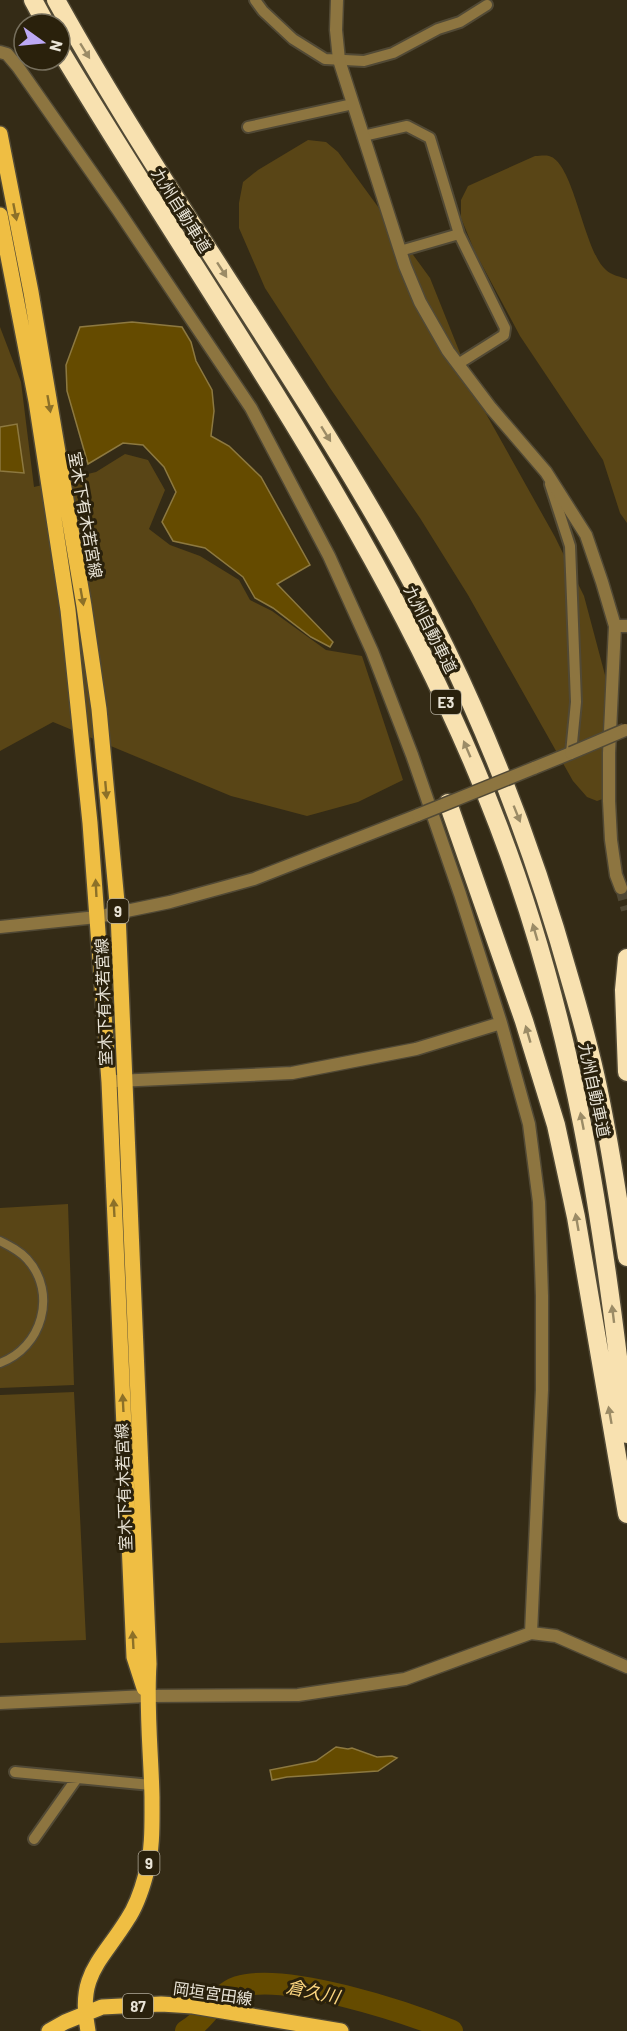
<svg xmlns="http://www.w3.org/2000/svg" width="627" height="2031" font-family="Barlow,'Noto Sans JP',sans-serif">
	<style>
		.green { fill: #594516 }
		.water { fill: #654b00; stroke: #8d7940; stroke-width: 1.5 }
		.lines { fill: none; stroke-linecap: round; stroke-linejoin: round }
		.river { stroke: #654b00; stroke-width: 22 }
		.tertiary-tunnel { stroke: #4f4733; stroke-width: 12; stroke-dasharray: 12 6; stroke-linecap: butt }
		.pedestrian-casing { stroke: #514935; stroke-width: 11 }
		.minor-casing { stroke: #514935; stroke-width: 14 }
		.tertiary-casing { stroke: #514935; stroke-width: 15 }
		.primary-casing { stroke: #514935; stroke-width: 18 }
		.motorway-casing { stroke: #514935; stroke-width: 21 }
		.pedestrian { stroke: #8d7540; stroke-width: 8 }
		.minor { stroke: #8d7540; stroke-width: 10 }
		.tertiary { stroke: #8d7540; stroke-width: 12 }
		.primary { stroke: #efbe43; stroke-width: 15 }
		.motorway { stroke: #f8e1b0; stroke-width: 18 }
		.tertiary-bridge-casing { stroke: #514935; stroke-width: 15; stroke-linecap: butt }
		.tertiary-bridge { stroke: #8d7540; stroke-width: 12 }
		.oneway { fill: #9b8b66 }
		.oneway2 { fill: #8c7028 }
		.labels { text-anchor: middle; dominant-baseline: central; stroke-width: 6; stroke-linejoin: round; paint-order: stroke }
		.shield { fill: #2a210c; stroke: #b0aa9a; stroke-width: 1.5 }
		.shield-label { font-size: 15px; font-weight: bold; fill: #e9e4d7 }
		.street-label { font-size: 16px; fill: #e9e4d7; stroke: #2a210c }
		.water-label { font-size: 18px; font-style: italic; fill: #fcd680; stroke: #2a210c }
	</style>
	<rect width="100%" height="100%" fill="#342b16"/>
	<!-- green -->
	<path class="green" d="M308 140 326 142 338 152 430 278 480 403 555 537 584 596 605 675 614 725 615 763 608 797 597 801 587 797 573 781 468 595 420 518 330 388 265 288 239 228V203L243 182 258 170Z
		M535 156C539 156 545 155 549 156 574 162 584 252 606 270 611 275 621 277 627 279V523L620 513 603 460 520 336 475 252 461 218V200L468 186Z
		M0 327 21 382 34 487 96 472 125 454 148 460 165 490 149 529 170 545 200 556 239 580 250 600 272 611 326 650 362 656 403 780 358 802 307 816 231 796 53 722 0 751Z
		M68 1204 74 1385 0 1388V1208Z
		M74 1392 86 1640 0 1643V1395Z"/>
	<!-- water -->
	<path class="water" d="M132 322 182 327 191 342 196 361 212 390 214 411 211 436 229 446 261 477 310 565 277 584 333 642 330 647 311 637 273 608 255 598 243 577 205 548 173 541 162 522 176 492 164 467 143 445 123 443 88 464 67 391 66 365 80 327Z
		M17 424 24 473 0 471V427Z
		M336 1747 348 1749 352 1748 377 1757 392 1756 397 1758 378 1771 287 1777 272 1780 270 1770 316 1761Z"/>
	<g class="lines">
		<!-- river -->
		<path class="river" d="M186 2031C207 2020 215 1995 238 1987 285 1972 406 2012 452 2031"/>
		<!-- tertiary-tunnel -->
		<path class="tertiary-tunnel" d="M621 888 627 910"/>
		<!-- pedestrian casing -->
		<g class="pedestrian-casing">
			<path id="pedestrian" d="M0 1241C10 1246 20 1251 27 1259 58 1293 42 1348 0 1363"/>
		</g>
		<!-- minor casing -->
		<g class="minor-casing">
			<path id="minor" d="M255 0 263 11 293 39 325 59 364 61 393 53 438 29 460 22 487 5
				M248 127 353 104
				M363 136 407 126 430 138 459 234 505 328 504 335 458 364
				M400 251 459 234
				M550 484 570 546 576 702 571 753
				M15 1772 151 1785
				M34 1839 77 1778"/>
		</g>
		<!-- tertiary casing -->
		<g class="tertiary-casing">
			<path id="tertiary" d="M337 0 336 30 339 60 405 266 420 302 448 351 491 408 546 472 586 535 602 582 615 626 609 753V801L611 840 616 875 621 888
				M0 52 7 54 18 67 118 210 251 408 329 556 372 651 412 755 460 894 501 1023 529 1124 539 1202 542 1296V1390L531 1633
				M615 626H627
				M534 768 571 753
				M0 927 97 917 170 902 254 879 418 815
				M116 1081 292 1073 416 1049 501 1023
				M0 1703 147 1696 298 1695 405 1679 531 1633 556 1636 627 1667"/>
		</g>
		<!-- primary casing -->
		<g class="primary-casing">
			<path id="primary" d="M0 134 31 292 84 606 99 709 118 913 149 1664C146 1709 151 1752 152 1797 152 1823 153 1849 146 1874 142 1889 136 1907 127 1920 100 1963 77 1975 88 2031
				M0 215 36 401 68 610 90 823 109 1082 134 1657 144 1688
				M49 2031 65 2022 102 2007 161 2004 193 2006 341 2031"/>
		</g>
		<!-- motorway casing -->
		<g class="motorway-casing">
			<path id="motorway" d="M33 0 46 24
				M56 0C158 184 283 354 387 537 467 677 528 828 571 983 580 1014 589 1046 596 1078 609 1137 618 1197 627 1257
				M60 50C212 304 392 546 498 825 574 1023 604 1225 627 1434
				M448 803 524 1021 556 1125 576 1217 627 1514
				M627 958 624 990 627 1072"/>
		</g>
		<!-- pedestrian -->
		<use href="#pedestrian" class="pedestrian"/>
		<!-- minor -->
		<use href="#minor" class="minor"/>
		<!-- tertiary -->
		<use href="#tertiary" class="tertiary"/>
		<!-- primary -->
		<use href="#primary" class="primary"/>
		<!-- motorway -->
		<use href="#motorway" class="motorway"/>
		<!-- tertiary-bridge casing -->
		<g class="tertiary-bridge-casing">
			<path id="tertiary-bridge" d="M571 753 625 730
				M418 815 534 768"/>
		</g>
		<!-- tertiary-bridge -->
		<use href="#tertiary-bridge" class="tertiary-bridge"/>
	</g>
	<!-- one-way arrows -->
	<defs><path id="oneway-solid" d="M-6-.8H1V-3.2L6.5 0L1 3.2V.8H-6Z" transform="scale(1.5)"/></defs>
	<g class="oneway">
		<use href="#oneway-solid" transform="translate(85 51) rotate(58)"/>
		<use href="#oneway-solid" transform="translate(222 270) rotate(57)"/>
		<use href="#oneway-solid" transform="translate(326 434) rotate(58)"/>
		<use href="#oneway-solid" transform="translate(467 749) rotate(-113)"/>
		<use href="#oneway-solid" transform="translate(517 814) rotate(68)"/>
		<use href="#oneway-solid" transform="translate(535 932) rotate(-106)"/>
		<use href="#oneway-solid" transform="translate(528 1034) rotate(-106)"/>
		<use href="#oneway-solid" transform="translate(582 1121) rotate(-101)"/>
		<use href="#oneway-solid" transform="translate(577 1222) rotate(-100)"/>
		<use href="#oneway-solid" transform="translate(613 1314) rotate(-97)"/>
		<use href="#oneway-solid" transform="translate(610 1415) rotate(-100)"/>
	</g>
	<g class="oneway2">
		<use href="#oneway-solid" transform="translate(15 212) rotate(79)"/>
		<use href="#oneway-solid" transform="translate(49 404) rotate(80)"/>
		<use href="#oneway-solid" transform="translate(82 597) rotate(80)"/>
		<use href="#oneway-solid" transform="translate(106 790) rotate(85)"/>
		<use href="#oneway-solid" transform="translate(96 888) rotate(-93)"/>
		<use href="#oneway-solid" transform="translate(114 1208) rotate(-93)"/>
		<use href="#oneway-solid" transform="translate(123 1403) rotate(-93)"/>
		<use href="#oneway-solid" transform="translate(133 1640) rotate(-93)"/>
	</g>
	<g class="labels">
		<!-- shield labels -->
		<g class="shield">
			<rect x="431" y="690" width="30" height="24" rx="4.5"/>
			<rect x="107.5" y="899" width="21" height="24" rx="4.5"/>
			<rect x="138.5" y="1851" width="21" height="24" rx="4.5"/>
			<rect x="123" y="1994" width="30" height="24" rx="4.5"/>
		</g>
		<g class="shield-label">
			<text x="446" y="702">E3</text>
			<text x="118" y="911">9</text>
			<text x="149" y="1863">9</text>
			<text x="138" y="2006">87</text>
		</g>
		<!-- street labels -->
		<g class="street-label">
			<text transform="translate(182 210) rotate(58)">九州自動車道</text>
			<text transform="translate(86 515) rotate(80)">室木下有木若宮線</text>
			<text transform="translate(431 629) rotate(63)">九州自動車道</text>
			<text transform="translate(103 1002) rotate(-92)">室木下有木若宮線</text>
			<text transform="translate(595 1090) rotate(78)">九州自動車道</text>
			<text transform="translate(123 1487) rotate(-92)">室木下有木若宮線</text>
			<text transform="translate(213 1993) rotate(8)">岡垣宮田線</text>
		</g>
		<!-- water labels -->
		<g class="water-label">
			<text transform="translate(313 1991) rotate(12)">倉久川</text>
		</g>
	</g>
	<!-- north arrow -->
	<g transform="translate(42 42) rotate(105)"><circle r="28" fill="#2a210c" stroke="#766f5d" stroke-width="1.5"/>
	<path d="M0-4.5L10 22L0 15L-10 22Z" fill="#bda9f5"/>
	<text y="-9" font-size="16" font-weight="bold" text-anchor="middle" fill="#e9e4d7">N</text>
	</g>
</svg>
